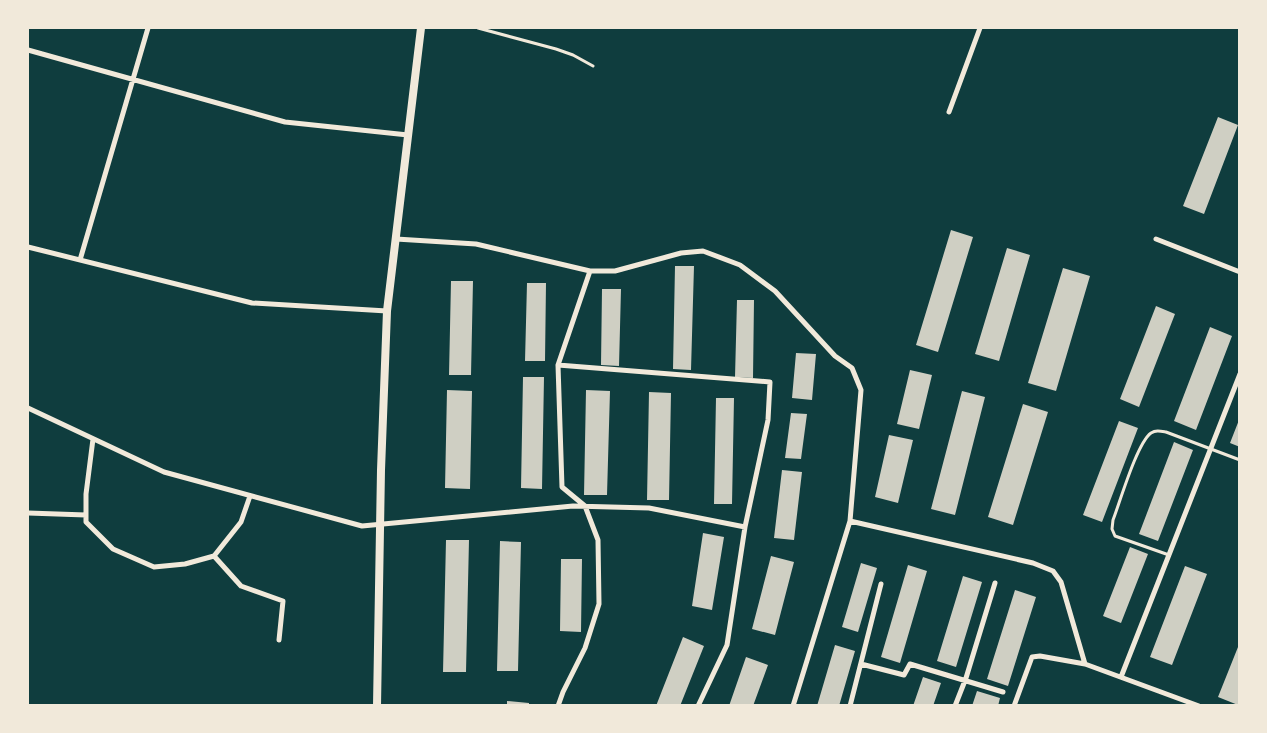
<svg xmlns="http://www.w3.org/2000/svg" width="1267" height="733" font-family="'Fira Sans Condensed',sans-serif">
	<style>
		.building { fill: #cfcfc3 }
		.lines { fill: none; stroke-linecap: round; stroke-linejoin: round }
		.service { stroke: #f1e9da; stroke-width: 3 }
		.minor { stroke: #f1e9da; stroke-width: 5 }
		.tertiary { stroke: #f1e9da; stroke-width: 8 }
	</style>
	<rect width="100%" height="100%" fill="#0f3d3e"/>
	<!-- building -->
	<path class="building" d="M1218 117 1238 125 1204 214 1183 206Z
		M951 230 973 237 938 352 916 345Z
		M1007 248 1030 255 999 361 975 354Z
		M675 266H694L691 370 673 369Z
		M1063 268 1090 276 1056 391 1028 383Z
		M451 281H473L471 375H449Z
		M527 283H546L545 361H525Z
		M602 289H621L619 366 601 365Z
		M737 300H754L753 378 735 377Z
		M1156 306 1175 314 1139 407 1120 399Z
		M1210 327 1232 336 1196 430 1174 421Z
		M796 353 816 354 812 400 792 398Z
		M910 370 932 375 919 429 897 424Z
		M523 377H544L542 489 521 488Z
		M447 390 472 391 470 489 445 488Z
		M586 390 610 391 607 495H584Z
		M962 391 985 397 955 515 931 509Z
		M649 392 671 393 669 500H647Z
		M716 398H734L732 504H714Z
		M1023 404 1048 412 1013 525 988 517Z
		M791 413 807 414 801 459 785 458Z
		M1239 420H1240V447L1230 443Z
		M1119 421 1138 428 1102 522 1083 515Z
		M889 435 913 440 898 503 875 497Z
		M1174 442 1193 450 1158 541 1139 534Z
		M782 470 802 472 794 540 774 538Z
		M703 533 724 537 712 610 692 606Z
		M446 540H469L466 672H443Z
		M500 541 521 542 518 671H497Z
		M1130 547 1148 554 1121 623 1103 616Z
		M771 556 794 562 775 635 752 629Z
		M561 559H582L581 632 560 631Z
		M861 563 877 568 858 632 842 627Z
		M908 565 927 571 900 663 881 657Z
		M1185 566 1207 574 1172 665 1150 657Z
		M963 576 982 582 956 667 937 661Z
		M1015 590 1036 597 1008 686 987 679Z
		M683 637 704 646 680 706H656Z
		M1240 642V700L1238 705 1218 697Z
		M835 645 855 651 839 706H817Z
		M746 657 768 665 753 706H729Z
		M923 677 941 683 933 706H913Z
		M977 691 1000 698 998 706H972Z
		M507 701 529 703V706H507Z"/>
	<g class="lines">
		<!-- service -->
		<path class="service" d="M478 28 556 49 573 55 593 66
			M1169 555 1115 536 1112 529 1113 520C1120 502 1137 443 1151 433 1156 430 1160 431 1166 432L1240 460"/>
		<!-- minor -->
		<path class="minor" d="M28 50 285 122 408 135
			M949 112 980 28
			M396 239 476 244 590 271H615L681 253 703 251 740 265 775 291 835 356 852 368 861 390 850 521 793 706
			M1156 239 1240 272
			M28 247 252 303 387 311
			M80 260 148 28
			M590 271 558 365 770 382 768 420 745 527 727 645 698 706
			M558 365 562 487 585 506 598 540 599 604 585 648 563 692 558 706
			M28 408 164 472 362 526 573 506 649 508 745 527
			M93 439 86 494V522L113 549 154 567 185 564 214 556 241 522 250 496
			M28 513 86 515
			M850 521 1033 563 1053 571 1061 582 1085 664 1199 706
			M214 556 241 586 283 601 279 640
			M861 664 904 675 910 664 1003 692
			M1121 677 1240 374
			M850 706 881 584
			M955 706 966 678 995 583
			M1014 706 1032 657 1040 656 1085 664"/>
		<!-- tertiary -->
		<path class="tertiary" d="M377 706 381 470 387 311 421 28"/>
	</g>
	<!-- border -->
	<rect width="1267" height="733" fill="none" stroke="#f1e9da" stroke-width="58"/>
</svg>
